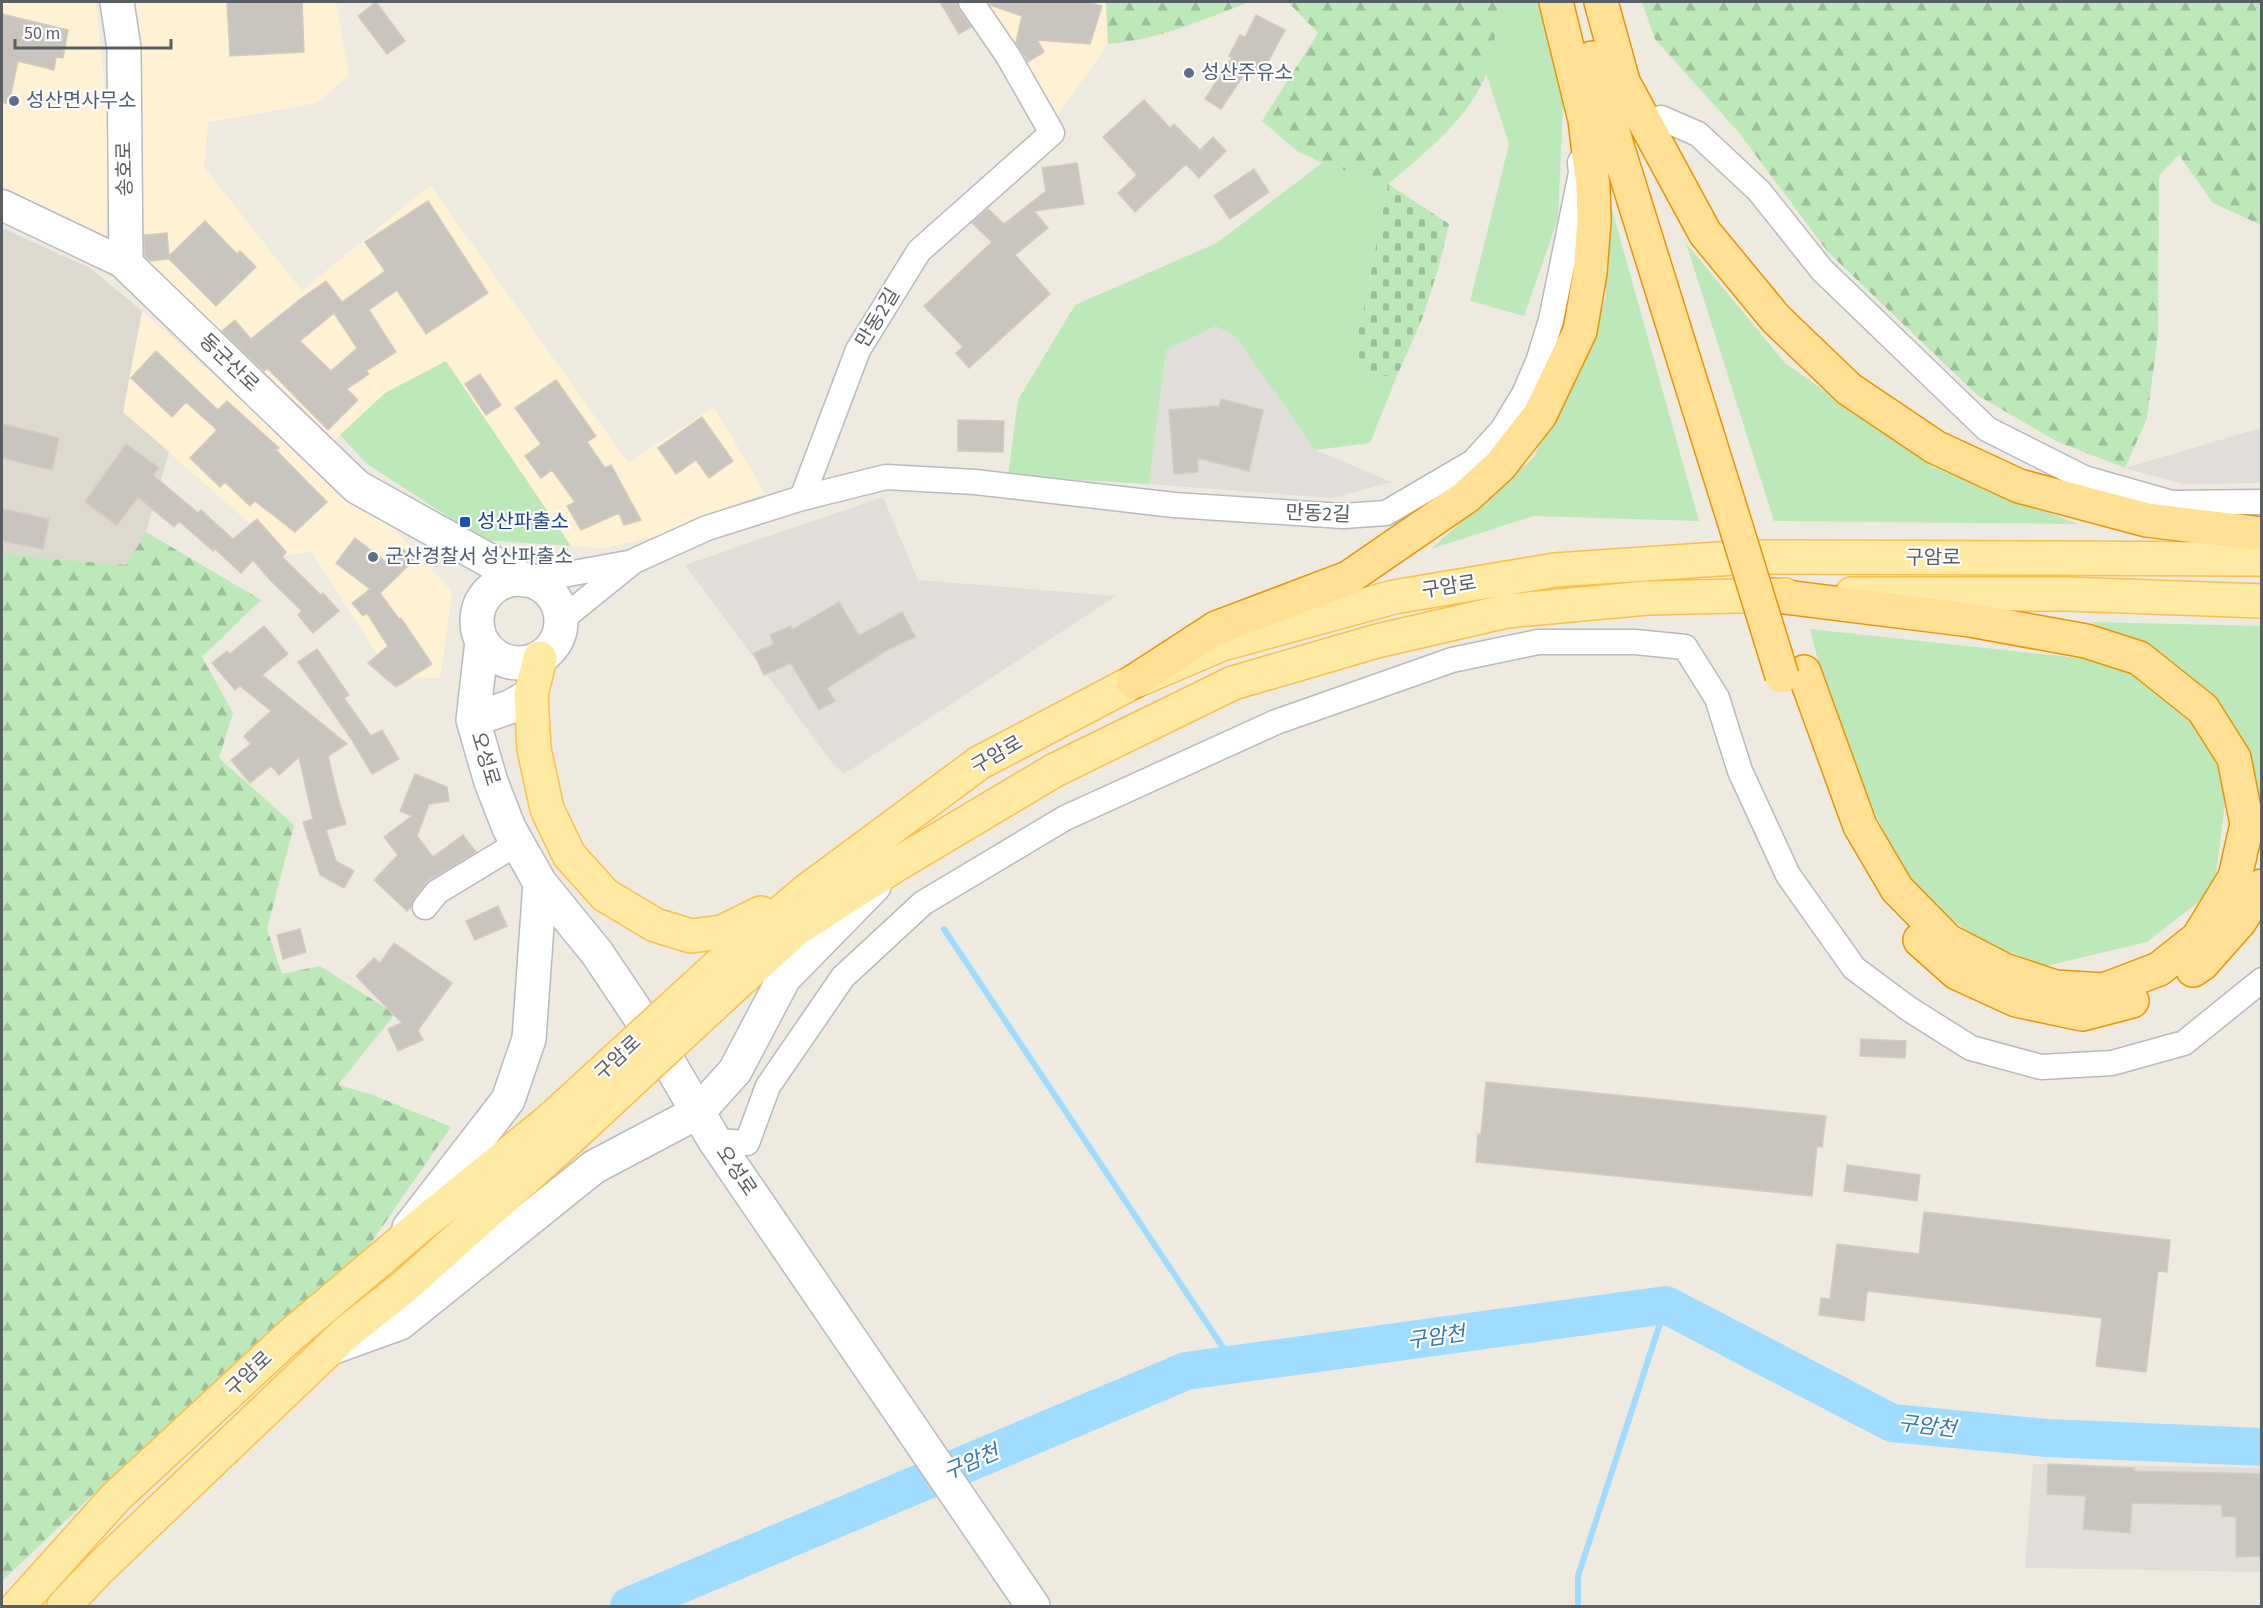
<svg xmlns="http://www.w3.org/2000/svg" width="2263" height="1608" font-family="'Source Sans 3','Noto Sans KR',sans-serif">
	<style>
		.commercial { fill: #fff2d4 }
		.industrial { fill: #e1ddd8 }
		.education { fill: #ddd9cf }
		.green { fill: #bde8ba }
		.forest { fill: url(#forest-firs) }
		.cemetery { fill: url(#cemetery-stones) }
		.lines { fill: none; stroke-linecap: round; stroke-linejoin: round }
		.stream { stroke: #9fdcff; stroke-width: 6 }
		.river { stroke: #9fdcff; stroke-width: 38 }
		.building { fill: #c9c4bd; stroke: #d3cbbe; stroke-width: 1.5; fill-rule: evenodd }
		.minor-casing { stroke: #b6babf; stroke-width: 27 }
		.tertiary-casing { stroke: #b6babf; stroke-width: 33 }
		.secondary-casing { stroke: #b6bbc1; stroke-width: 36 }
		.primary-casing { stroke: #febe49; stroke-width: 36 }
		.trunk-casing { stroke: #ee9200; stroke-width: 36 }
		.minor { stroke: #fff; stroke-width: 24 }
		.tertiary { stroke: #fff; stroke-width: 30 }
		.secondary { stroke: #fff; stroke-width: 33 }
		.primary { stroke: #ffeaa4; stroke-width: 33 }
		.trunk { stroke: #ffe095; stroke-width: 33 }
		.primary-bridge-casing { stroke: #febe49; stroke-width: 36; stroke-linecap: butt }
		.trunk-bridge-casing { stroke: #ee9200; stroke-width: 36; stroke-linecap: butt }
		.primary-bridge { stroke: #ffeaa4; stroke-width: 33 }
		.trunk-bridge { stroke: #ffe095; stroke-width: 33 }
		.service-dot { fill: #5c6f8a; stroke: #fff; stroke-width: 2 }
		.transit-dot { fill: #1a4fb4; stroke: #fff; stroke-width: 2 }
		.labels { text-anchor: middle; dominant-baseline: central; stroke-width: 4.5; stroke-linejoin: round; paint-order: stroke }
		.service-label { font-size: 20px; fill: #4e5e75; stroke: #fff; text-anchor: start }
		.street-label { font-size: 20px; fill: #595e63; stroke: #fff }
		.transit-label { font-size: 20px; fill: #164399; stroke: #fff; text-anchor: start }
		.water-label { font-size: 21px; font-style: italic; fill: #3179b1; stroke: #fff }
	</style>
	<defs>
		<pattern id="forest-firs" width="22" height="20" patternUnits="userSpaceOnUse" patternTransform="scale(1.5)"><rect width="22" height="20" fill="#bde8ba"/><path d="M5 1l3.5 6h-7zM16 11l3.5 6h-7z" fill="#9dbf9b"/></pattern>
		<pattern id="cemetery-stones" width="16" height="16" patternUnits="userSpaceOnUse" patternTransform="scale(1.5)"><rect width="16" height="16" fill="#bde8ba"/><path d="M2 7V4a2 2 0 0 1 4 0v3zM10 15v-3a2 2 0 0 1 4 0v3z" fill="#9dbf9b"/></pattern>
	</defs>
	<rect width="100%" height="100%" fill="#eeeae0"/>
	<!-- commercial -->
	<path class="commercial" d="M2 2H96L109 129 106 241 2 190Z
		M127 2H336L349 75 317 103 208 122 204 167 302 291 430 185 628 463 714 407 765 493 666 534 604 548 571 546 446 361 385 393 328 446 133 261Z
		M985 2H1106L1108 44 1057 116Z
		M142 311 335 484 390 524 452 592 440 678H392L311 551 287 556 123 412Z"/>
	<!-- industrial -->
	<path class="industrial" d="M1216 326 1237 338 1315 450 1392 482 1332 498 1149 484 1166 350Z
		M2261 428V483L2183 484 2125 468Z
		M883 497 918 580 1116 596 844 774 833 764 685 565Z
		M2033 1464 2261 1468V1572L2025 1568Z"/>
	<!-- education -->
	<path class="education" d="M2 228 90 268 142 311 123 412 169 452 146 532 126 565 40 558 2 552Z"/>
	<!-- green -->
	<path class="green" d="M1499 2H1540L1564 83 1558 219 1524 316 1470 301 1509 144 1486 73Z
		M1322 163 1388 184 1364 308 1354 339 1386 376 1396 378 1370 443 1315 450 1237 338 1216 326 1166 350 1149 484 1008 476 1018 400 1075 305 1217 243Z
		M1606 188 1699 521 1533 516 1431 549 1534 457 1606 298Z
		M1686 243 1785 363 1933 467 2078 524 1774 521Z
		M446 361 571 546 484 540 367 464 340 435 385 393Z
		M2091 622 2261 626V830L2245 749 2188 675Z
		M1810 629 2123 663 2197 722 2227 787 2214 890 2147 942 2046 966 1980 940 1913 892 1875 813 1825 688Z"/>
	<!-- forest -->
	<path class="forest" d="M1106 2H1250C1204 19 1158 40 1108 44Z
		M1280 2H1499C1496 23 1495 49 1488 70 1470 118 1426 152 1388 184L1322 163 1297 151 1262 121 1318 33 1288 2Z
		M1642 2H2261V225L2213 203 2179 155 2159 175 2158 335 2147 418 2125 468 2058 442 1977 395 1828 252 1740 134 1655 39Z
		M146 532 261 600 202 657 233 713 219 758 294 825 267 929 282 974 320 966 395 1014 338 1085 373 1095 451 1127 364 1253 137 1453 2 1581V552L40 558 126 565Z"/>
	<!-- cemetery -->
	<path class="cemetery" d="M1388 184 1449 224 1439 266 1422 319 1396 378 1386 376 1365 378 1354 339 1364 308Z"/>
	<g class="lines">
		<!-- stream -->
		<path class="stream" d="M944 929 1234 1364
			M1578 1606V1576L1666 1305"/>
		<!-- river -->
		<path class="river" d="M629 1606 1186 1371 1666 1305 1892 1423 2047 1438 2262 1447"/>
	</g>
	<!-- building -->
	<path class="building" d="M227 2H302L304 52 230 56Z
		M376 2 405 41 387 54 358 16Z
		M940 2H957L959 10 971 27 959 34Z
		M990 2H1087L1102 6 1090 44 1037 40 1044 52 1028 62 1016 42 1022 16 990 5Z
		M2 14 68 30 63 58 56 57 54 70 18 61 9 103H2Z
		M1256 15 1285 30 1262 73 1249 67 1221 109 1205 99 1232 58 1229 56 1240 35 1245 37Z
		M1144 100 1170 128 1174 124 1200 150 1213 137 1226 151 1199 178 1186 164 1135 212 1118 193 1137 175 1103 137Z
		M1077 163 1084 204 1034 211 1048 228 1015 255 1050 294 969 368 956 353 963 347 924 306 992 242 972 223 988 209 1004 224 1046 191 1042 168Z
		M1254 169 1269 192 1230 219 1214 196Z
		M428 201 488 293 426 334 397 290 369 310 396 352 366 371 369 374 347 389 358 400 328 430 267 368 264 371 222 331 235 320 251 339 299 300 326 281 342 302 385 271 365 242ZM334 313 357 348 331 371 300 341Z
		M205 221 237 254 240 251 256 267 216 306 169 259 150 261 145 256 144 235 167 233 169 256Z
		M156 351 218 410 227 401 279 448 276 450 327 502 295 532 255 501 250 506 225 482 220 487 190 458 217 430 186 402 172 417 131 378Z
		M480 374 501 405 486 415 465 384Z
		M556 380 596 436 587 442 605 468 611 465 641 520 624 525 619 513 581 530 567 506 575 502 552 470 541 478 525 456 541 444 515 408Z
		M1221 399 1263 410 1249 471 1197 458 1198 472 1174 474 1169 410 1219 406Z
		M702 417 733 461 709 478 696 460 676 474 658 448Z
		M958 420 1004 421 1003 452 958 451Z
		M2 424 59 438 52 470 2 458Z
		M126 444 159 468 153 475 198 513 201 510 233 539 257 519 286 552 282 557 321 595 323 593 339 611 313 633 298 615 302 611 271 581 253 560 241 573 215 549 213 551 179 521 174 527 138 497 117 525 85 502Z
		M2 509 49 519 43 549 2 541Z
		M355 538 386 562 401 547 414 560 380 593 399 619 401 618 432 664 396 687 368 663 388 646 367 613 363 616 352 603 370 589 336 563Z
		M839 602 859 636 902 612 915 637 887 650 827 688 835 701 819 710 791 663 764 675 754 653 774 644 770 635 791 626 792 630Z
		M264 626 288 654 262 675 347 744 328 756 338 798 346 824 326 830 336 861 354 871 344 888 320 875 303 822 313 819 299 757 279 775 271 766 250 783 231 760 251 744 244 736 271 711 240 686 235 690 212 663 227 651 230 654Z
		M317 649 349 695 344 698 371 736 382 730 399 759 372 774 352 740 298 662Z
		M415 774 447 787 449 801 429 804 417 836 433 857 463 835 476 852 429 880 414 898 411 907 407 911 374 880 398 855 384 837 412 816 400 811Z
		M498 906 507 926 475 940 466 921Z
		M300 929 306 952 283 959 277 935Z
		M394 943 452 983 418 1030 423 1040 398 1051 388 1029 402 1023 356 976 374 958 380 963Z
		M1861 1039 1906 1041 1905 1058 1860 1056Z
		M1486 1082 1826 1116 1822 1147 1817 1146 1812 1196 1476 1162 1478 1134 1481 1135Z
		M1847 1165 1920 1175 1917 1201 1844 1191Z
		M1924 1212 2170 1240 2167 1272 2158 1271 2146 1372 2096 1366 2102 1318 1867 1291 1864 1321 1819 1315 1821 1298 1830 1299 1837 1244 1919 1254Z
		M2048 1464 2134 1468V1471L2262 1474V1556L2236 1557V1517L2222 1516V1505L2132 1503 2130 1533 2083 1529 2086 1496 2047 1494Z"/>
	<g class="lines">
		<!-- minor casing -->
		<g class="minor-casing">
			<path id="minor" d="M1661 118 1698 134 1759 191 1822 270 1987 429 2084 478 2172 503 2262 502
				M802 498 858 350 919 251 1052 133 1008 56 971 2
				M530 581 628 563
				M561 620 634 561 707 528 802 498 886 477 975 482 1174 505 1343 516 1386 513 1473 462 1503 429 1524 394 1538 362 1551 320 1581 173 1580 162
				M425 907 437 892 518 843
				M715 1141 747 1143 768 1086 843 977 923 903 1065 818 1276 722 1452 660 1538 642H1635L1685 647 1717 698 1740 771 1788 875 1854 968 1909 1009 1971 1048 2041 1067 2112 1063 2184 1043 2262 980"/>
		</g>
		<!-- tertiary casing -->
		<g class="tertiary-casing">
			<path id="tertiary" d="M2 205 126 264"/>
		</g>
		<!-- secondary casing -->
		<g class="secondary-casing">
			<path id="secondary" d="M117 2 124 48 126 264 357 487 524 580
				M477 621a42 42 0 1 1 84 0a42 42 0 1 1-84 0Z
				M482 641 473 720 491 782 509 828 540 883 597 953 656 1041 715 1141 1033 1606
				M473 720 512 706 531 695
				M409 1228 508 1100 529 1039 540 883
				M331 1348 400 1323 594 1167 698 1112 735 1071 784 978 874 886"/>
		</g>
		<!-- primary casing -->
		<g class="primary-casing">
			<path id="primary" d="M1852 594H2067L2262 601
				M540 658 531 695 534 749 547 809 569 855 605 895 655 925 691 936 722 932 761 913
				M718 966 805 892 979 763 1133 682 1222 644 1394 597 1555 570 1748 557 2262 559
				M737 983 796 929 894 866 1055 770 1233 683 1377 641 1507 611 1647 598 1785 595
				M18 1606 116 1497 291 1335 421 1225 549 1121
				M64 1606 99 1569 347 1332 404 1287 569 1139"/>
		</g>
		<!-- trunk casing -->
		<g class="trunk-casing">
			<path id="trunk" d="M1601 2 1626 92
				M1592 58 1618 149 1737 530
				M1622 80 1705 233 1776 319 1849 389 1935 447 2019 486 2147 520 2262 534
				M1768 595 1970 620 2086 641 2139 658 2203 709 2234 758 2247 824 2235 877 2198 938 2159 969 2104 990 2055 987 2004 970 1948 941 1897 889 1860 826 1804 672
				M1133 682 1216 628 1348 578 1466 497 1500 466 1540 415 1580 331 1590 273 1594 220 1593 186 1585 120 1556 2
				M1920 940 1957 973 2016 1000 2082 1014 2132 1001
				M2193 970 2202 964 2240 921 2262 886"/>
		</g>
		<!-- minor -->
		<use href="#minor" class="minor"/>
		<!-- tertiary -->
		<use href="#tertiary" class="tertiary"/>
		<!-- secondary -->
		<use href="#secondary" class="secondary"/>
		<!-- primary -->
		<use href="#primary" class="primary"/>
		<!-- trunk -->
		<use href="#trunk" class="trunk"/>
		<!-- primary-bridge casing -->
		<g class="primary-bridge-casing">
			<path id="primary-bridge" d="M549 1121 718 966
				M569 1139 737 983"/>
		</g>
		<!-- trunk-bridge casing -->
		<g class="trunk-bridge-casing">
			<path id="trunk-bridge" d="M1737 530 1782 676"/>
		</g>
		<!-- primary-bridge -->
		<use href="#primary-bridge" class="primary-bridge"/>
		<!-- trunk-bridge -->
		<use href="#trunk-bridge" class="trunk-bridge"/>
	</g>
	<!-- markers -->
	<g class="service-dot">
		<circle cx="1189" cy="73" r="6"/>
		<circle cx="14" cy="101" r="6"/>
		<circle cx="373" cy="557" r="6"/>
	</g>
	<rect class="transit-dot" x="459" y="516" width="12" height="12" rx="3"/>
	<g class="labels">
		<!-- service labels -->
		<g class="service-label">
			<text x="1201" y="73">성산주유소</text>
			<text x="26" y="101">성산면사무소</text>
			<text x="385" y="557">군산경찰서 성산파출소</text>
		</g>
		<!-- street labels -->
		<g class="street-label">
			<text transform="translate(125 169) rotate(-91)">송호로</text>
			<text transform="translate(878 318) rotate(-59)">만동2길</text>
			<text transform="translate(229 363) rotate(44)">동군산로</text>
			<text transform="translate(1318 514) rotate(2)">만동2길</text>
			<text x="1933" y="558">구암로</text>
			<text transform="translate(1449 587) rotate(-9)">구암로</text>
			<text transform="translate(997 755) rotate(-30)">구암로</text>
			<text transform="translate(485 759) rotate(73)">오성로</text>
			<text transform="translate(618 1058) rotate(-43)">구암로</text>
			<text transform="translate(736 1171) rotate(56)">오성로</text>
			<text transform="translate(249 1374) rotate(-43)">구암로</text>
		</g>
		<!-- transit labels -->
		<g class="transit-label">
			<text x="477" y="522">성산파출소</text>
		</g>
		<!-- water labels -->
		<g class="water-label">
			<text transform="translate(1436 1337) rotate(-8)">구암천</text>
			<text transform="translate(1927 1426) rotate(7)">구암천</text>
			<text transform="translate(971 1462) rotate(-23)">구암천</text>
		</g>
	</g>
	<!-- border -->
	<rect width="2263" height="1608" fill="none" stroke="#595e63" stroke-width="6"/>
	<!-- scale -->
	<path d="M15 39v9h156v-9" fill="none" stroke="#595e63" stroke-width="3"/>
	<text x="24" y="39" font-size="18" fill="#595e63" stroke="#ffffff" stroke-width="4.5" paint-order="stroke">50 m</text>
</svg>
